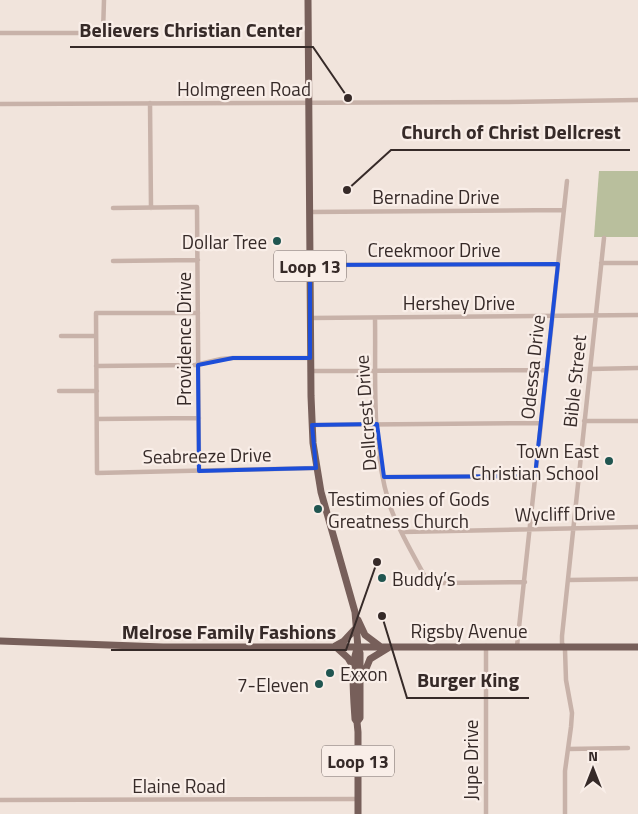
<svg xmlns="http://www.w3.org/2000/svg" width="638" height="814" font-family="'Titillium Web',sans-serif">
	<style>
		.green { fill: #b9bf9d }
		.lines { fill: none; stroke-linecap: round; stroke-linejoin: round }
		.street { stroke: #c8b2a9; stroke-width: 4.5 }
		.primary { stroke: #775f5a; stroke-width: 7 }
		.marked { fill: none; stroke: #1d4ed8; stroke-width: 4; stroke-linejoin: round }
		.poi-dot { fill: #205550; stroke: #f9eee8; stroke-width: 2 }
		.labels { text-anchor: middle; dominant-baseline: central; stroke-width: 4.5; stroke-linejoin: round; paint-order: stroke }
		.shield { fill: #f9eee8; stroke: #706562; stroke-width: 1 }
		.shield-label { font-size: 18px; font-weight: bold; fill: #362a28 }
		.street-label { font-size: 19px; fill: #362a28; stroke: #f9eee8 }
		.poi-label { font-size: 19px; fill: #362a28; stroke: #f9eee8; text-anchor: end }
		.leader { fill: none; stroke: #362a28; stroke-width: 2 }
		.callout-dot { fill: #362a28; stroke: #f9eee8; stroke-width: 2 }
		.callout-label { font-size: 20px; text-anchor: middle; font-weight: bold; fill: #362a28; stroke: #f9eee8; stroke-width: 4.5; stroke-linejoin: round; paint-order: stroke }
	</style>
	<rect width="100%" height="100%" fill="#f1e4dc"/>
	<!-- green -->
	<path class="green" d="M599 171H638V237H594Z"/>
	<g class="lines">
		<!-- street -->
		<path class="street" d="M0 33H118
			M103 33 104 0
			M150 103 151 208
			M0 104 507 102 638 100
			M113 208 197 207 199 471
			M309 212 564 210
			M113 261 198 260
			M601 263H638
			M310 265 558 264
			M198 313H96L97 473 316 468
			M310 318 638 315
			M375 318C376 379 371 444 389 503 397 528 412 552 424 575L429 581 439 583 525 582
			M61 336H96
			M96 366 195 365 221 359 233 358H310
			M590 369 638 368
			M310 371 547 370
			M59 391H97
			M97 419 199 418
			M584 421H638
			M312 425 541 423
			M384 477 535 476
			M402 532 638 527
			M568 580 638 579
			M486 646V814
			M517 646 567 181
			M568 749 628 748
			M0 800 358 799
			M565 814V771L571 727 572 713 566 680 565 650 562 643V636L604 238"/>
		<!-- primary -->
		<path class="primary" d="M308 0 311 396 313 443 321 492 355 612 358 648 360 653V718L357 722
			M358 620 365 635 381 647
			M0 641 163 647H638
			M335 646 344 641 357 627
			M337 648 348 658 354 668
			M358 648C350 660 354 703 355 719L357 722 358 732V814
			M363 676 370 659 388 648"/>
	</g>
	<!-- marked area -->
	<path class="marked" d="M558 264 535 476 384 477 377 424 312 425 316 468 199 471 198 365 233 358H310V265Z"/>
	<!-- markers -->
	<g class="poi-dot">
		<circle cx="277" cy="241" r="5"/>
		<circle cx="609" cy="461" r="5"/>
		<circle cx="318" cy="509" r="5"/>
		<circle cx="382" cy="578" r="5"/>
		<circle cx="330" cy="673" r="5"/>
		<circle cx="319" cy="684" r="5"/>
	</g>
	<g class="labels">
		<!-- shield labels -->
		<g class="shield">
			<rect x="274" y="250.5" width="72" height="31" rx="4"/>
			<rect x="322" y="745.5" width="72" height="31" rx="4"/>
		</g>
		<g class="shield-label">
			<text x="310" y="266">Loop 13</text>
			<text x="358" y="761">Loop 13</text>
		</g>
		<!-- street labels -->
		<g class="street-label">
			<text x="244" y="88">Holmgreen Road</text>
			<text x="436" y="196">Bernadine Drive</text>
			<text x="434" y="249">Creekmoor Drive</text>
			<text x="459" y="302">Hershey Drive</text>
			<text transform="translate(183 339) rotate(-90)">Providence Drive</text>
			<text transform="translate(532 367) rotate(-84)">Odessa Drive</text>
			<text transform="translate(574 381) rotate(-84)">Bible Street</text>
			<text transform="translate(365 413) rotate(-94)">Dellcrest Drive</text>
			<text transform="translate(207 455) rotate(-1)">Seabreeze Drive</text>
			<text transform="translate(565 513) rotate(-1)">Wycliff Drive</text>
			<text x="469" y="630">Rigsby Avenue</text>
			<text transform="translate(470 760) rotate(-90)">Jupe Drive</text>
			<text x="179" y="785">Elaine Road</text>
		</g>
		<!-- poi labels -->
		<g class="poi-label">
			<text x="267" y="241">Dollar Tree</text>
			<text x="599" y="450">Town East<tspan x="599" dy="22">Christian School</tspan></text>
			<text x="328" y="498" text-anchor="start">Testimonies of Gods<tspan x="328" dy="22">Greatness Church</tspan></text>
			<text x="392" y="578" text-anchor="start">Buddy’s</text>
			<text x="340" y="673" text-anchor="start">Exxon</text>
			<text x="309" y="684">7-Eleven</text>
		</g>
	</g>
	<!-- callouts -->
	<path class="leader" d="M348 98L313 47H70M347 190L391 150H630M377 562L346 650H111M382 616L407 698H529"/>
	<g class="callout-dot">
		<circle cx="348" cy="98" r="5"/>
		<circle cx="347" cy="190" r="5"/>
		<circle cx="377" cy="562" r="5"/>
		<circle cx="382" cy="616" r="5"/>
	</g>
	<g class="callout-label">
		<text x="191" y="37">Believers Christian Center</text>
		<text x="511" y="139">Church of Christ Dellcrest</text>
		<text x="229" y="639">Melrose Family Fashions</text>
		<text x="468" y="687">Burger King</text>
	</g>
	<!-- north arrow -->
	<g transform="translate(593 769)" stroke="#f9eee8" stroke-width="4" paint-order="stroke">
	<path d="M0-4L9 19L0 12L-9 19Z" fill="#362a28"/>
	<text y="-8" font-size="14" font-weight="bold" text-anchor="middle" fill="#362a28">N</text>
	</g>
</svg>
